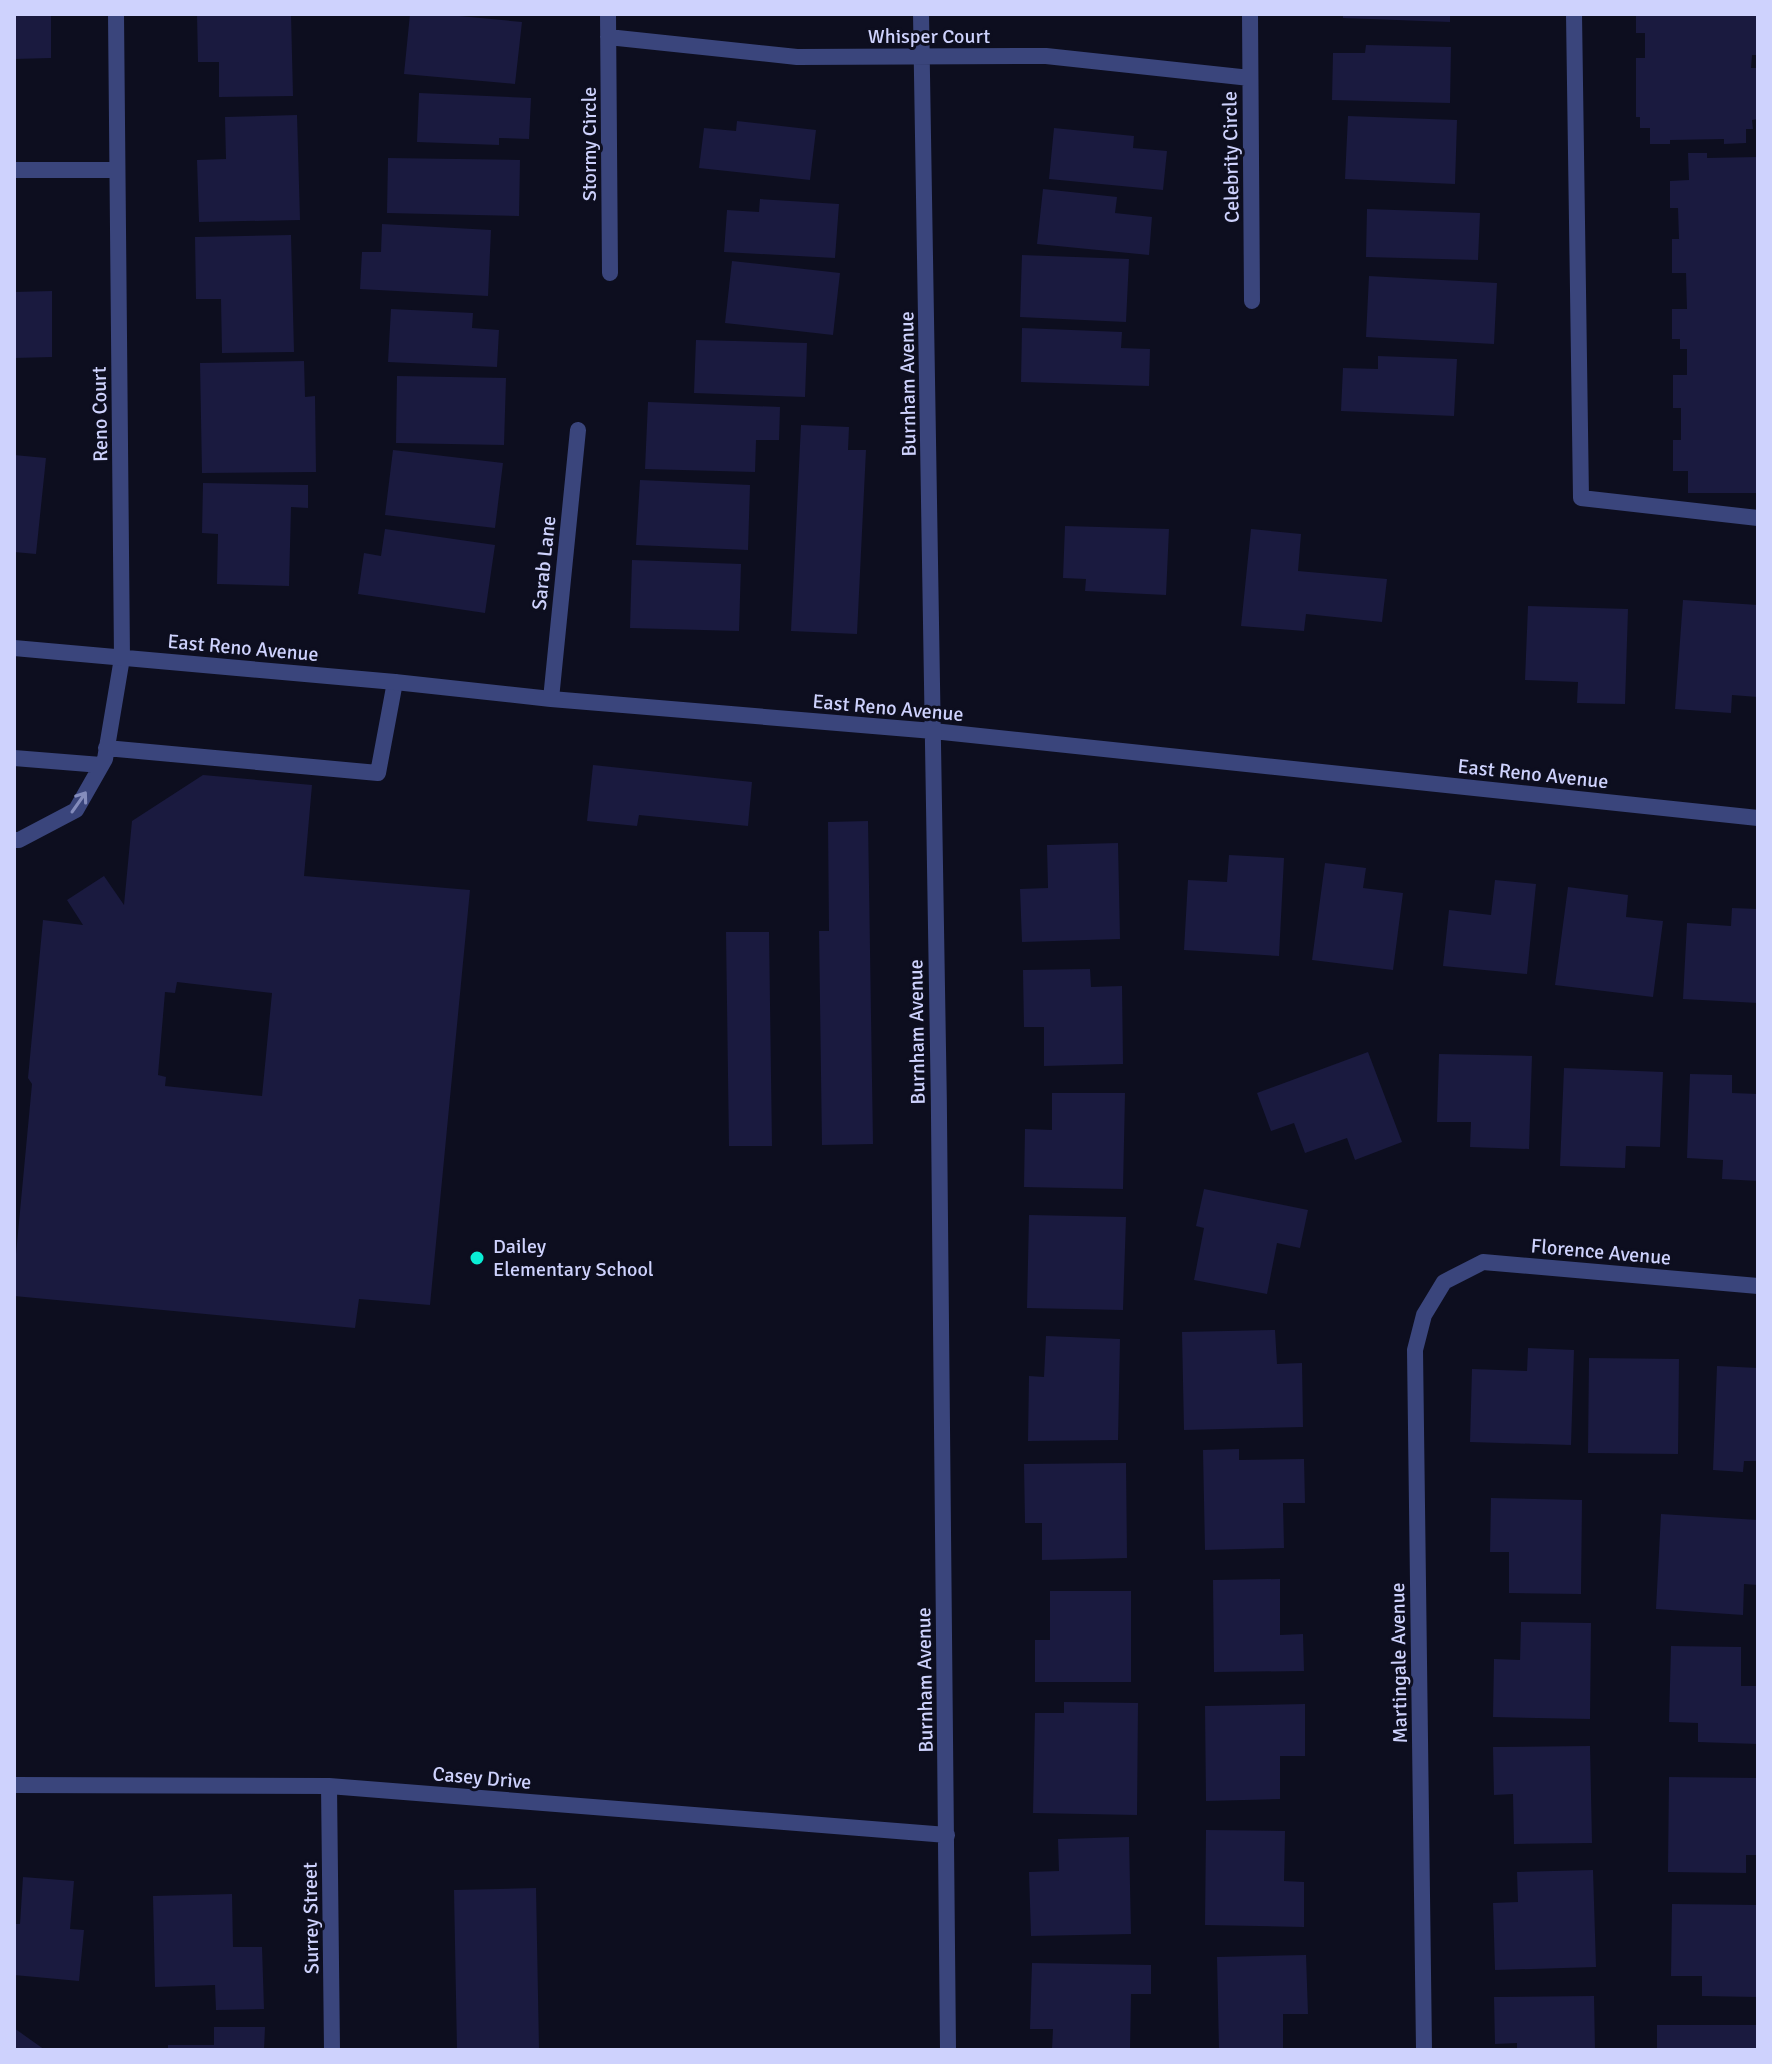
<svg xmlns="http://www.w3.org/2000/svg" width="1772" height="2064" font-family="Signika,sans-serif">
	<style>
		.building { fill: #1a1a3f; fill-rule: evenodd }
		.lines { fill: none; stroke-linecap: round; stroke-linejoin: round }
		.service { stroke: #3a457c; stroke-width: 16 }
		.minor { stroke: #3a457c; stroke-width: 16 }
		.oneway { stroke: #848cbc }
		.poi-dot { fill: #0aedd5; stroke: #0d0e1f; stroke-width: 3 }
		.labels { text-anchor: middle; dominant-baseline: central; stroke-width: 6; stroke-linejoin: round; paint-order: stroke }
		.street-label { font-size: 20px; fill: #ced2fd; stroke: #0d0e1f }
		.poi-label { font-size: 20px; fill: #ced2fd; stroke: #0d0e1f; text-anchor: start }
	</style>
	<rect width="100%" height="100%" fill="#0d0e1f"/>
	<!-- building -->
	<path class="building" d="M14 14H51V58L14 59Z
		M197 14H291L293 96 219 97V62H198Z
		M410 14H438L522 22 515 84 404 74Z
		M1343 14H1450V22L1343 18Z
		M1636 14H1758V55H1752L1751 68H1757L1758 119 1752 120 1753 129H1746V143L1724 144V139L1670 140V144H1650V128H1640V117H1636V58H1645V33H1636Z
		M1366 45 1451 47 1450 103 1332 100 1333 53H1365Z
		M419 93 531 98 529 139 499 138V145L417 142Z
		M297 115 300 220 199 222 197 160 226 159 225 117Z
		M1348 116 1457 120 1455 184 1345 179Z
		M737 121 816 130 810 180 699 168 704 128 736 131Z
		M1054 128 1134 136 1133 148 1167 151 1163 190 1049 179Z
		M1688 153H1707V158L1758 157V493H1688V471H1673V440H1681V408H1673V375H1687V349H1680V339H1672V309H1687L1686 273H1672V239H1679L1678 208H1670V181L1689 180Z
		M388 158 520 160 519 216 387 213Z
		M1043 189 1117 197 1115 213 1152 217 1149 255 1037 244Z
		M760 199 839 204 835 258 724 252 727 210 759 212Z
		M1367 209 1480 213 1478 260 1366 257Z
		M382 224 491 230 488 296 360 289 362 252H381Z
		M291 235 294 352 222 353 221 299H196L195 237Z
		M1022 255 1129 259 1126 322 1020 317Z
		M732 261 840 273 833 335 725 323Z
		M1369 276 1497 283 1494 344 1366 337Z
		M52 291V357L14 358V292Z
		M391 309 473 313 472 328 499 330 497 367 388 362Z
		M1022 328 1122 332 1121 348 1150 349 1149 386 1021 382Z
		M696 340 807 343 805 397 694 393Z
		M1378 356 1457 359 1454 416 1341 411 1343 368 1378 369Z
		M304 361 305 397 315 396 316 472 202 473 200 363Z
		M397 376 506 378 504 445 396 443Z
		M648 402 780 407 779 440H756L755 472 645 469Z
		M801 425 849 427 848 450H866L857 634 791 631Z
		M393 450 503 463 495 528 385 515Z
		M14 455 46 458 36 554 14 552Z
		M640 480 750 485 748 550 636 545Z
		M203 483 308 485V508L291 507 289 586 217 584 218 534 202 533Z
		M1065 526 1169 529 1166 595 1085 591 1086 579 1063 578Z
		M385 529 495 545 485 613 358 594 364 553 381 556Z
		M1251 529 1301 534 1298 571 1387 579 1382 622 1306 614 1304 631 1241 626Z
		M632 560 741 564 739 631 630 628Z
		M1683 600 1758 605V697L1732 695 1731 713 1675 709Z
		M1528 606 1628 609 1625 704 1577 703 1578 682 1525 680Z
		M593 765 752 782 748 826 639 815 637 826 587 821Z
		M203 775 312 785 304 876 470 890 430 1305 359 1299 355 1328 14 1296V1275L32 1084 28 1078 43 920 83 925 67 900 104 876 124 905 132 821ZM177 982 272 993 262 1096 165 1086 166 1077 158 1075 165 992 175 993Z
		M868 821 873 1144 822 1145 819 931H829L828 822Z
		M1118 843 1120 939 1022 942 1020 889 1048 888 1047 845Z
		M1229 855 1284 858 1279 956 1184 950 1188 880 1227 882Z
		M1325 863 1366 868 1363 888 1403 893 1393 970 1312 960Z
		M1495 880 1536 884 1527 974 1443 966 1449 910 1491 915Z
		M1568 887 1628 895 1626 917 1663 921 1653 997 1555 985Z
		M1732 908 1758 909V1003L1683 999 1687 923 1731 926Z
		M726 932H769L772 1146H729Z
		M1090 969 1091 987 1122 986 1123 1064 1044 1066V1027H1024L1023 970Z
		M1368 1052 1402 1142 1355 1160 1347 1138 1305 1153 1294 1123 1271 1131 1257 1093Z
		M1439 1054 1532 1056 1529 1149 1470 1147 1471 1122H1437Z
		M1564 1068 1663 1072 1660 1147 1626 1146 1625 1168 1560 1166Z
		M1690 1074 1732 1075V1093L1758 1094V1181L1722 1179 1723 1160 1687 1158Z
		M1052 1093H1125L1123 1189 1024 1187 1025 1129 1052 1130Z
		M1204 1189 1308 1210 1300 1248 1277 1243 1267 1294 1194 1280 1204 1228 1196 1226Z
		M1029 1215 1126 1217 1123 1310 1027 1308Z
		M1275 1330 1277 1364 1302 1363 1303 1427 1184 1430 1182 1332Z
		M1046 1336 1120 1339 1118 1440 1028 1441 1029 1376 1044 1377Z
		M1528 1348 1574 1350 1571 1445 1470 1442 1472 1369 1527 1371Z
		M1589 1358 1679 1359 1678 1454 1588 1453Z
		M1717 1366 1758 1368V1461H1744L1743 1472 1713 1470Z
		M1239 1449V1460L1304 1459 1305 1503H1283L1284 1548 1205 1550 1203 1450Z
		M1126 1463 1127 1558 1042 1560V1523H1025L1024 1464Z
		M1491 1498 1582 1500 1581 1594 1509 1593V1552H1490Z
		M1661 1514 1758 1520V1585L1744 1584 1743 1615 1656 1609Z
		M1280 1579V1635L1303 1634 1304 1671 1214 1672 1213 1580Z
		M1050 1591H1131V1682H1035V1640H1050Z
		M1521 1622 1591 1623 1590 1719 1493 1717 1494 1659 1520 1660Z
		M1671 1646 1741 1647V1686H1758V1744L1698 1742V1723L1669 1722Z
		M1064 1702 1138 1703 1137 1815 1033 1813 1035 1713H1064Z
		M1305 1704V1756H1280V1799L1206 1801 1205 1706Z
		M1590 1746 1592 1843 1514 1844 1513 1794 1494 1795 1493 1747Z
		M1669 1777 1758 1778V1855H1746V1873L1668 1872Z
		M1206 1830 1285 1831 1284 1881 1304 1882V1927L1205 1925Z
		M1129 1837 1131 1934 1031 1936 1029 1872 1059 1871 1058 1839Z
		M1593 1870 1596 1967 1495 1970 1493 1903 1518 1902 1517 1872Z
		M23 1877 74 1881 70 1929 84 1930 79 1981 14 1975V1924H20Z
		M536 1888 539 2049 457 2050 454 1890Z
		M232 1894 233 1947H262L264 2009 216 2010 215 1985 155 1987 153 1896Z
		M1672 1904 1758 1905V1997L1702 1996V1976H1671Z
		M1306 1955 1308 2014H1283V2050H1219L1217 1957Z
		M1032 1963 1151 1965V1994H1131L1130 2050H1052L1053 2029H1030Z
		M1594 1996 1595 2050H1517V2043L1495 2044 1494 1997Z
		M1657 2025H1758V2050H1657Z
		M214 2027H265L264 2050H168V2045H214Z
		M14 2028 45 2050H14Z"/>
	<g class="lines">
		<!-- service -->
		<path class="service" d="M1574 14 1581 498 1758 518
			M106 748 378 773 395 682
			M14 758 101 765
			M14 840H19L76 810 105 759 122 658"/>
		<!-- minor -->
		<path class="minor" d="M116 14 122 658
			M608 14 610 273
			M921 14C933 693 945 1371 948 2050
			M1250 14 1252 301
			M608 37 797 57 1046 56 1250 78
			M14 170H117
			M14 648 395 682 551 699 933 731 1758 818
			M551 699 578 430
			M14 1785 329 1786 947 1835
			M329 1786 332 2050
			M1424 2050 1415 1350 1424 1315 1444 1282 1483 1262 1758 1286"/>
	</g>
	<!-- one-way arrows -->
	<defs><path id="oneway-shaft" d="M-6 0H5M1.5-3L5.5 0L1.5 3" fill="none" stroke-width="1.6" stroke-linecap="round" stroke-linejoin="round" transform="scale(2)"/></defs>
	<use class="oneway" href="#oneway-shaft" transform="translate(79 802) rotate(-55)"/>
	<!-- markers -->
	<circle class="poi-dot" cx="477" cy="1258" r="8"/>
	<g class="labels">
		<!-- street labels -->
		<g class="street-label">
			<text x="929" y="36">Whisper Court</text>
			<text transform="translate(589 144) rotate(-90)">Stormy Circle</text>
			<text transform="translate(1231 157) rotate(-91)">Celebrity Circle</text>
			<text transform="translate(908 384) rotate(-91)">Burnham Avenue</text>
			<text transform="translate(100 414) rotate(-91)">Reno Court</text>
			<text transform="translate(544 563) rotate(-84)">Sarab Lane</text>
			<text transform="translate(243 648) rotate(5)">East Reno Avenue</text>
			<text transform="translate(888 708) rotate(5)">East Reno Avenue</text>
			<text transform="translate(1533 774) rotate(6)">East Reno Avenue</text>
			<text transform="translate(917 1032) rotate(-91)">Burnham Avenue</text>
			<text transform="translate(1601 1252) rotate(5)">Florence Avenue</text>
			<text transform="translate(1399 1663) rotate(-91)">Martingale Avenue</text>
			<text transform="translate(925 1680) rotate(-91)">Burnham Avenue</text>
			<text transform="translate(482 1778) rotate(5)">Casey Drive</text>
			<text transform="translate(311 1918) rotate(-91)">Surrey Street</text>
		</g>
		<!-- poi labels -->
		<g class="poi-label">
			<text x="493" y="1246">Dailey<tspan x="493" dy="23">Elementary School</tspan></text>
		</g>
	</g>
	<!-- border -->
	<rect width="1772" height="2064" fill="none" stroke="#ced2fd" stroke-width="32"/>
</svg>
